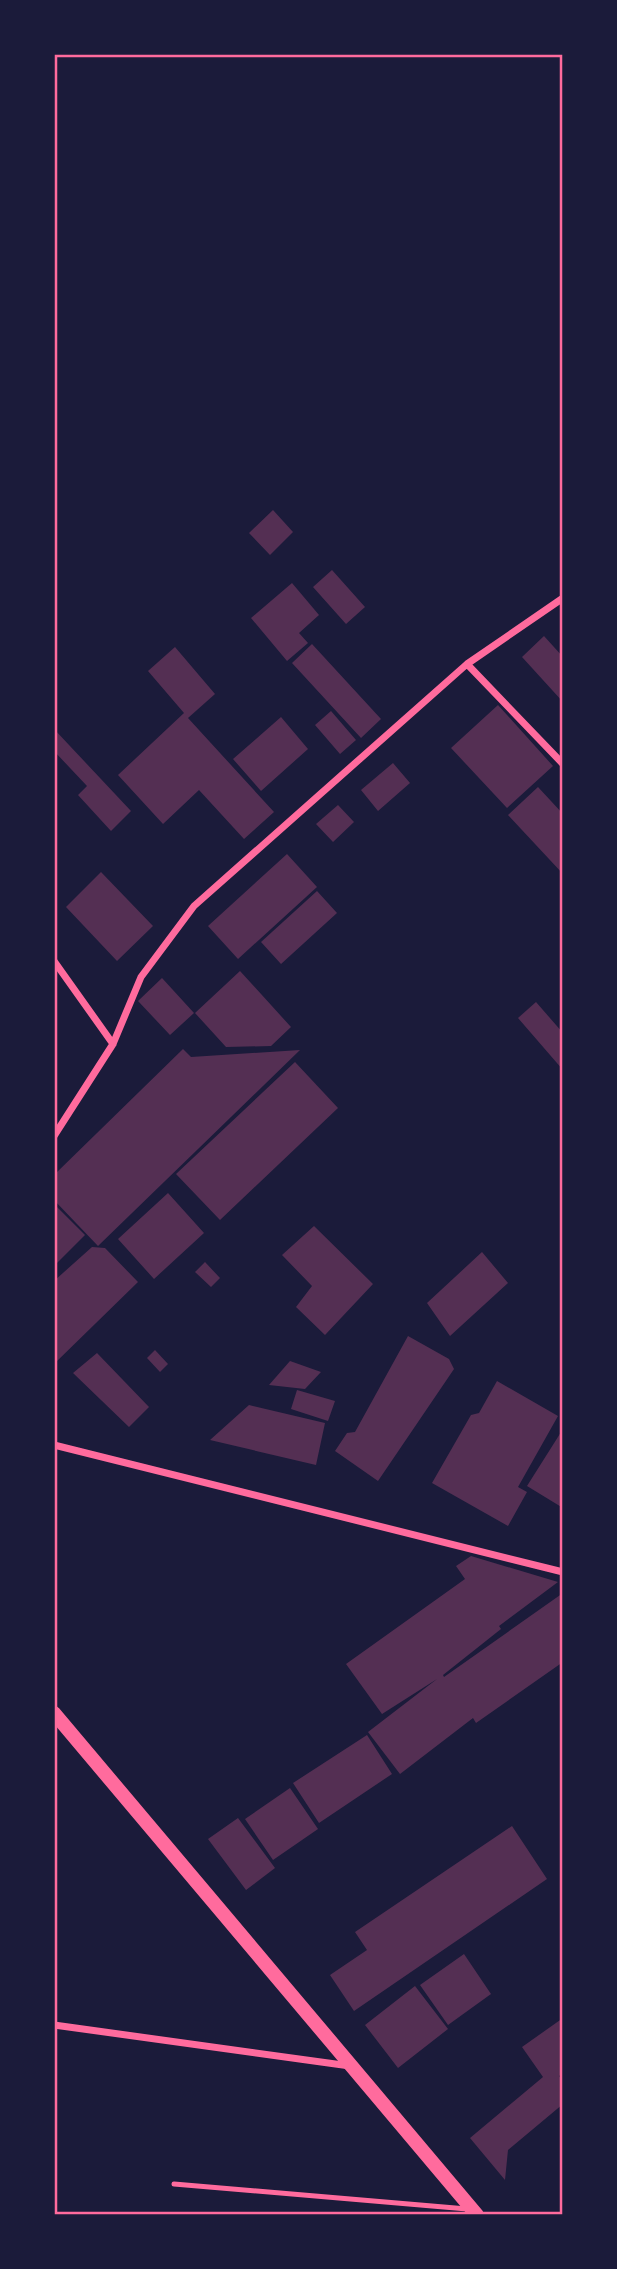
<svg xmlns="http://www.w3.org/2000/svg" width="617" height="2269" font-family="'Open Sans',sans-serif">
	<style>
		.building { fill: #542f53 }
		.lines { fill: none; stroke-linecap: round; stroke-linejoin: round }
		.service { stroke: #ff6b9d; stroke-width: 5 }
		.minor { stroke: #ff6b9d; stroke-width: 7 }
		.secondary { stroke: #ff6b9d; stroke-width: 14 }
		.neatline { fill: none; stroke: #ff6b9d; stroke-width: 2.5 }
	</style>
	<rect width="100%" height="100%" fill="#1b1b3a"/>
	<!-- building -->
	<path class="building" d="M273 510 293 532 270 555 249 533Z
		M332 570 365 607 346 624 313 587Z
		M292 583 319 615 299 633 308 643 287 661 251 618Z
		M544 636 563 657V702L522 657Z
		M312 644 381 719 361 738 292 663Z
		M175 647 215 694 188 718 274 812 244 839 199 790 163 824 118 775 184 713 148 671Z
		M498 705 553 766 507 808 451 748Z
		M331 711 356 740 340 754 315 725Z
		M281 717 308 749 261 791 233 759Z
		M54 729 131 811 111 831 78 795 87 786 54 751Z
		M393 763 410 783 378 811 361 790Z
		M538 787 563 814V874L508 815Z
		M338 805 354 822 333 842 316 824Z
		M287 854 317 887 238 959 208 926Z
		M101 872 153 926 117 961 66 907Z
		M317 891 337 913 281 964 261 942Z
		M240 971 291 1027 271 1046 226 1047 195 1013Z
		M162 978 194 1013 170 1035 138 1001Z
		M536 1002 563 1033V1070L518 1018Z
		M183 1049 191 1057 300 1050 98 1246 54 1200V1175Z
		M295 1062 338 1108 220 1220 176 1174Z
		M168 1193 204 1233 154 1279 118 1239Z
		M54 1204 85 1235 54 1266Z
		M314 1226 373 1284 325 1335 296 1307 312 1286 282 1255Z
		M92 1247 105 1248 138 1282 54 1364V1281Z
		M482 1252 508 1283 450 1336 427 1303Z
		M205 1262 220 1278 211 1287 195 1272Z
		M408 1336 449 1359 454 1369 378 1481 335 1451 347 1433 355 1432Z
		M155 1350 168 1364 160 1372 147 1358Z
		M97 1353 149 1407 129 1427 73 1373Z
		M290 1361 321 1372 305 1389 269 1385Z
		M497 1381 558 1416 518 1487 527 1492 508 1526 432 1483 471 1415 479 1413Z
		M297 1390 335 1401 328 1421 291 1409Z
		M249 1405 325 1423 316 1465 210 1440Z
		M563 1429V1508L527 1486Z
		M471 1556 558 1582 499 1626 501 1629 443 1675 444 1677 563 1593V1662L476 1723 473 1718 400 1774 368 1732 437 1679 382 1714 346 1664 465 1579 456 1566Z
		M367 1735 392 1774 319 1823 293 1783Z
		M290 1788 318 1829 273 1860 245 1819Z
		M238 1818 275 1868 246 1890 208 1839Z
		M512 1826 547 1879 354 2011 330 1975 367 1950 355 1932Z
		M464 1954 491 1994 448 2025 420 1985Z
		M415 1986 448 2029 398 2068 365 2025Z
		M563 2018V2073L559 2076 563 2081V2104L508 2150 505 2180 470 2138 543 2077 522 2047Z"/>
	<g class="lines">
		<!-- service -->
		<path class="service" d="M174 2184 467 2209"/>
		<!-- minor -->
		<path class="minor" d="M467 664 563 764
			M54 961 113 1044
			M54 1136 113 1044 141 977 194 906 467 664 563 598
			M54 1445 563 1572
			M54 2025 350 2066"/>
		<!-- secondary -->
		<path class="secondary" d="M54 1713 477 2215"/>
	</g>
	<!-- border -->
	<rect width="617" height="2269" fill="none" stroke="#1b1b3a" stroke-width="112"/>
	<rect x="56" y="56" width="505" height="2157" class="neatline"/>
</svg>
